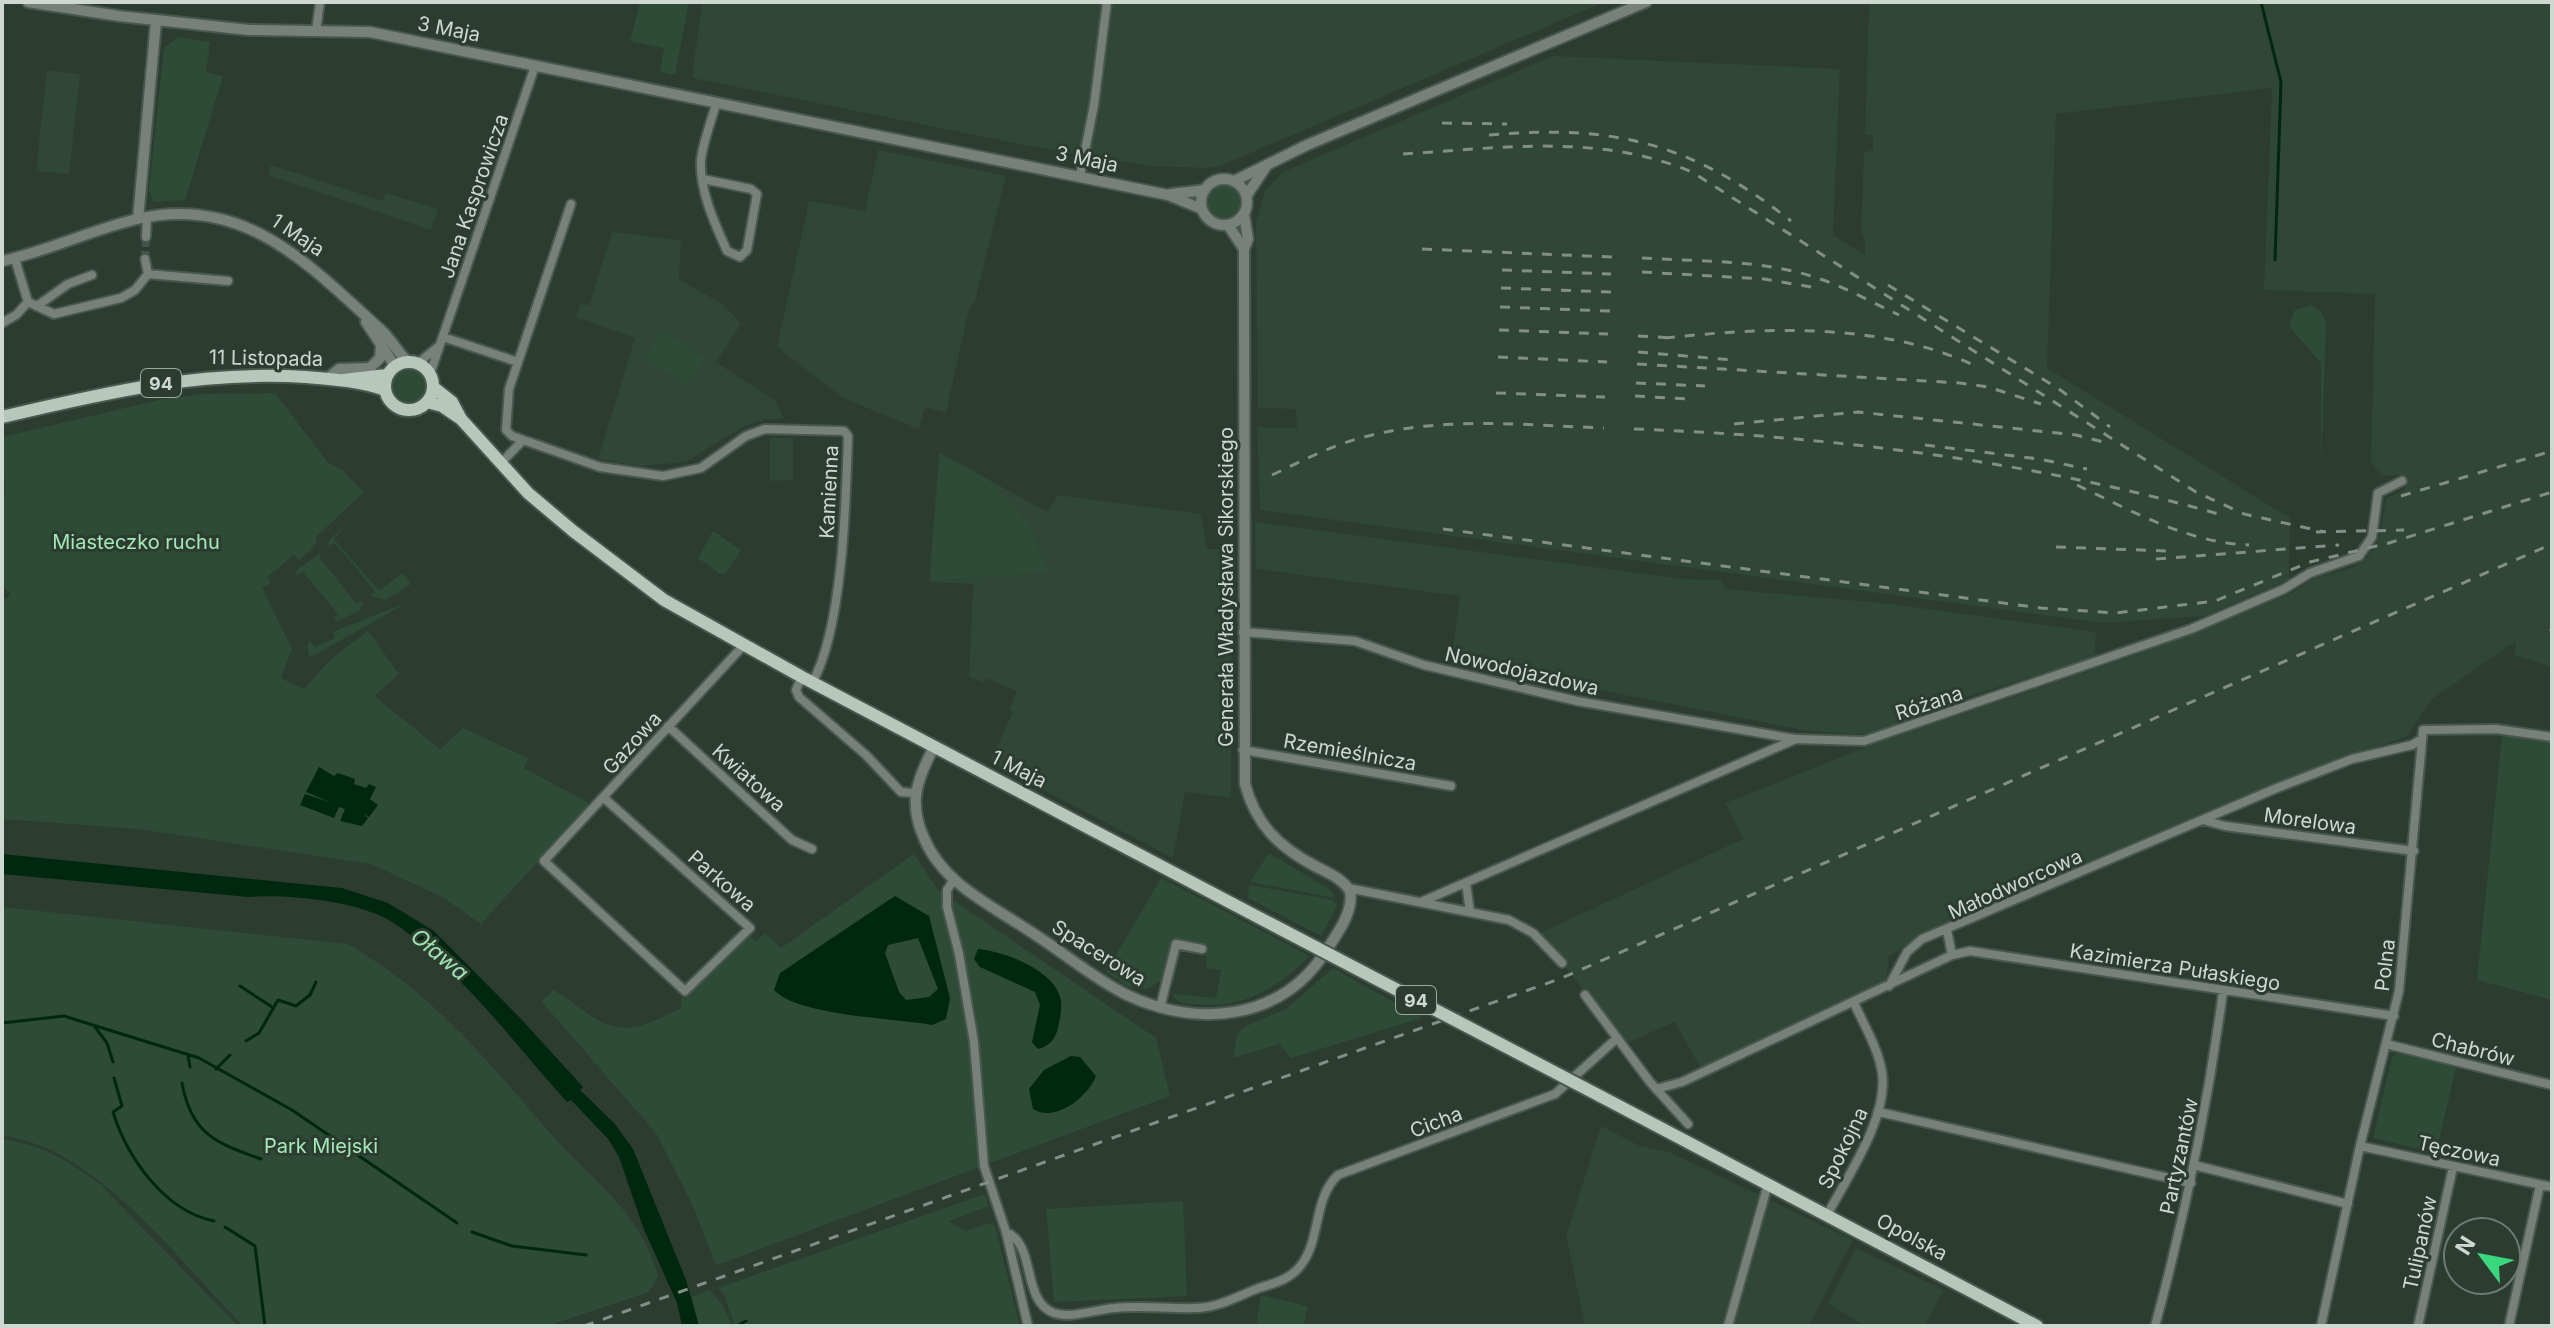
<svg xmlns="http://www.w3.org/2000/svg" width="2554" height="1328" font-family="Inter,sans-serif">
	<style>
		.built { fill: #304637 }
		.green { fill: #2d4b36 }
		.water { fill: #00270f; fill-rule: evenodd }
		.lines { fill: none; stroke-linecap: round; stroke-linejoin: round }
		.stream { stroke: #00270f; stroke-width: 3 }
		.minor-tunnel { stroke: #445349; stroke-width: 8; stroke-dasharray: 8 4; stroke-linecap: butt }
		.minor-casing { stroke: #49584e; stroke-width: 12 }
		.tertiary-casing { stroke: #49584e; stroke-width: 14 }
		.primary-casing { stroke: #49584e; stroke-width: 16 }
		.minor { stroke: #78807a; stroke-width: 8 }
		.tertiary { stroke: #78807a; stroke-width: 10 }
		.primary { stroke: #b7c7bb; stroke-width: 12 }
		.rail { stroke: #838f86; stroke-width: 3; stroke-dasharray: 10 10; stroke-linecap: butt }
		.primary-bridge-casing { stroke: #49584e; stroke-width: 16; stroke-linecap: butt }
		.primary-bridge { stroke: #b7c7bb; stroke-width: 12 }
		.labels { text-anchor: middle; dominant-baseline: central; stroke-width: 6; stroke-linejoin: round; paint-order: stroke }
		.shield { fill: #2c3c31; stroke: #9da9a1; stroke-width: 2 }
		.shield-label { font-size: 18px; font-weight: bold; fill: #ced8d1 }
		.street-label { font-size: 20px; fill: #ced8d1; stroke: #2c3c31 }
		.park-label { font-size: 20px; fill: #a5e8b8; stroke: #2c3c31 }
		.water-label { font-size: 22px; font-style: italic; fill: #a0e3b3; stroke: #2c3c31 }
	</style>
	<rect width="100%" height="100%" fill="#2c3c31"/>
	<!-- built -->
	<path class="built" d="M702 2H1604L1220 166 1207 168 1150 166 1029 146 692 78Z
		M1869 2H2552V667L2514 655 2516 641 2432 699 2407 736 2242 797 1924 935 1889 956 1886 983 1700 1067 1675 1022 1627 1043 1538 934 1743 839 1725 803 1877 743 2139 654 2290 594 2313 579 2354 567 2368 557 2379 540 2386 499 2406 489 2400 475 2382 476 2371 463 2375 294 2264 290 2272 88 2056 114 2047 368 2290 518 2289 579 2205 616 2102 623 1260 510 1257 427 1297 428 1296 409 1258 408 1256 224 1265 190 1283 172 1553 56 1840 69 1833 235 1865 255V238L1861 235 1864 153 1873 150V135L1865 134Z
		M47 70 80 74 69 174 36 171Z
		M878 150 1006 176 975 301 969 309 946 413 925 407 919 429 843 398 777 347 809 201 865 211Z
		M271 165 383 201 386 193 438 209 431 230 268 175Z
		M612 232 681 240 679 279 724 305 741 324 716 362 776 401 784 419H766L744 426 686 462 639 466 598 459 635 338 576 317 580 304 589 306Z
		M770 438H793V480L770 481Z
		M939 452 1047 512 1058 495 1201 514 1207 549H1232L1231 798 1185 792 1173 858 990 762 1013 712 1009 709 1017 691 986 678 984 682 969 677 973 584 929 582Z
		M1255 522 1683 579 1722 580 1725 589 1891 604 2096 632 2094 657 1954 701 1870 735 1809 731 1451 661 1460 596 1256 569Z
		M1601 1126 1640 1146 1669 1152 1853 1240 1809 1326H1585L1566 1236Z
		M1856 1248 1944 1290 1924 1326H1864L1828 1303Z"/>
	<!-- green -->
	<path class="green" d="M640 2H689L675 75 660 72 664 48 630 41Z
		M178 37 210 42 206 72 223 76 185 200 154 202 149 190 164 48Z
		M1207 202a17 17 0 1 1 34 0a17 17 0 1 1-34 0Z
		M2311 305 2321 311 2326 323 2321 472V363L2289 326 2295 310Z
		M663 330 704 358 686 385 645 358Z
		M392 386a17 17 0 1 1 34 0a17 17 0 1 1-34 0Z
		M275 393 328 463 342 470 364 492 316 537V544L299 561 294 555 267 577 271 582 262 588 292 649 281 678 304 689 331 659 368 631 399 674 374 696 440 749 463 728 528 758 524 768 591 804 481 924 444 898 371 864 138 829 2 819V601L11 595 2 585V498L5 496 2 437 159 400 203 394Z
		M940 454 991 481 1027 522 1048 572 930 581Z
		M346 525 334 539 379 591 402 573 411 584 385 600 370 596 375 591 335 543 328 546 329 540Z
		M713 531 741 550 726 573H719L698 558Z
		M322 552 319 557 356 603 363 601 360 611 337 621 333 619 338 614 303 572 296 575 297 570Z
		M408 602 313 656 309 655 307 646 310 641 315 647 335 638 333 632Z
		M2502 735 2552 742V1000L2477 980Z
		M1269 853 1331 890 1335 898 1250 882Z
		M914 854 938 890 1156 1038 1170 1096 720 1264 715 1263 692 1204 656 1133 541 1001 554 990C611 1028 614 1043 681 1008V998L748 934 756 941 765 933 781 948Z
		M1161 878 1310 956C1275 990 1242 1010 1193 1004 1183 1003 1177 1003 1172 994L1216 998 1221 970 1206 968 1207 956 1181 951 1173 984 1159 981 1148 989 1129 987 1106 972Z
		M1249 885 1333 900 1337 906 1321 936 1248 898Z
		M2 907 348 944C434 994 487 1060 551 1134 594 1183 641 1211 658 1277L649 1292 547 1326H243C180 1262 94 1145 2 1136Z
		M1333 968 1422 1018 1291 1058 1279 1044 1233 1058 1237 1035 1244 1027 1286 1009Z
		M2399 1052 2456 1067 2436 1153 2373 1138 2392 1057Z
		M2 1139C40 1144 71 1162 101 1185L238 1326H2Z
		M985 1194 989 1206 949 1221 965 1231 994 1222 1020 1326H735L724 1295 718 1288Z
		M1183 1201 1187 1296 1054 1302 1046 1209Z
		M710 1290 722 1304 732 1326H699L692 1297Z
		M1261 1295 1307 1306 1304 1326H1256Z"/>
	<!-- water -->
	<path class="water" d="M319 767 334 776 338 773 355 779 354 784 366 788 369 784 376 787 370 799 378 805 369 817 363 813 368 818 362 826 340 821 345 809 339 807 334 818 300 805 305 794 332 803 306 792Z
		M2 854 342 888 388 903 434 931 521 1019 583 1087 580 1090 615 1124 633 1149 686 1280 699 1326H682L677 1303 643 1227 619 1157 609 1140 571 1100 567 1102C525 1056 489 1007 444 966 425 949 409 931 387 919 353 901 288 894 249 897L2 874Z
		M895 896 929 916 950 998 946 1019 932 1025C894 1018 798 1016 774 990L780 973ZM918 938 938 989 929 997 906 1000 899 992 885 953 888 945Z
		M978 949C1004 951 1057 971 1061 1001 1062 1009 1060 1019 1058 1027 1056 1039 1049 1046 1038 1049L1032 1042 1040 1005 1035 992 980 967 974 959Z
		M1071 1056 1080 1057 1096 1076C1088 1097 1055 1123 1033 1109L1029 1089 1044 1070Z"/>
	<g class="lines">
		<!-- stream -->
		<path class="stream" d="M2261 2 2281 82 2275 260
			M240 986 272 1007
			M2 1023 64 1016 199 1058 292 1110 457 1223
			M95 1027 107 1043 113 1062
			M246 1041 259 1033 278 1000 296 1006 310 995 316 982
			M188 1055 190 1067
			M216 1069 230 1055
			M114 1078 122 1106 113 1112C127 1157 164 1211 214 1221
			M182 1083C191 1134 216 1143 261 1159
			M225 1227 255 1246 265 1326
			M472 1232 512 1246 586 1255
			M740 1324 746 1321"/>
		<!-- minor-tunnel -->
		<path class="minor-tunnel" d="M145 259 146 237"/>
		<!-- minor casing -->
		<g class="minor-casing">
			<path id="minor" d="M316 31 320 2
				M1080 176 1094 105 1107 2
				M703 179 751 189 757 194 747 250 740 257 727 251C715 224 699 190 701 160 703 142 711 122 716 104
				M571 204 509 389 506 430 512 436 600 467 663 476 701 468 746 436 765 429 844 431 848 436C846 499 843 629 812 683
				M146 237 147 217
				M15 259 28 302 54 314 121 298 135 290 148 274 228 281
				M145 259 148 274
				M37 306 68 284 92 275
				M2 323 16 315 28 302
				M443 337 518 362
				M417 364 439 346
				M430 374 535 66
				M501 463 523 440
				M1243 632 1355 641 1424 665 1577 701 1795 739
				M802 677 796 690 799 697 866 755 901 792 914 793
				M668 726 792 840 812 849
				M1243 750 1451 786
				M604 798 750 928 685 991 544 861 743 646
				M2203 820 2225 826 2414 851
				M953 881 947 890V907L959 954 974 1042 984 1166 1006 1232 1028 1326
				M1466 883 1470 912
				M1348 888 1509 920 1533 933 1562 963
				M1421 902 1796 739 1864 741 2191 629 2284 589 2310 573 2359 556 2372 537 2378 493 2402 481
				M1952 955 1970 951 2394 1016
				M1889 986 1907 952 1922 939 2277 788 2352 759 2412 745 2422 739
				M1585 995 1650 1082 1688 1124
				M1160 1008 1176 944 1202 949
				M2386 1044 2552 1085
				M1656 1089 1682 1082 1952 955 1947 930
				M1879 1112 2191 1183
				M2360 1146 2552 1187
				M2194 1165 2348 1204
				M1827 1215C1848 1176 1889 1116 1882 1072 1878 1048 1864 1025 1854 1003
				M1006 1232C1037 1245 1021 1301 1054 1313 1072 1319 1097 1309 1115 1308 1142 1305 1168 1309 1195 1308 1218 1308 1238 1296 1259 1288 1275 1283 1291 1279 1301 1265 1321 1240 1313 1198 1338 1175L1555 1094 1616 1039
				M1728 1326 1768 1184
				M2155 1326C2185 1216 2208 1104 2223 991
				M2321 1326 2360 1146 2399 991 2423 730 2496 729 2552 737
				M2418 1326 2453 1167
				M2509 1326 2540 1185"/>
		</g>
		<!-- tertiary casing -->
		<g class="tertiary-casing">
			<path id="tertiary" d="M28 2 119 16 249 30 370 32 1168 195 1202 209
				M1201 202a23 23 0 1 1 46 0a23 23 0 1 1-46 0Z
				M1234 181 1307 145 1646 2
				M1171 194 1205 190
				M1247 195 1267 165
				M138 219 156 21
				M1228 225 1244 249
				M2 261C48 251 91 230 137 219 245 194 309 265 381 330 391 339 398 353 408 362
				M366 322 395 366
				M327 379 339 369 370 368 380 358 381 344
				M934 747C917 779 908 803 924 838 943 884 991 905 1031 932 1063 952 1094 979 1127 995 1198 1028 1281 1021 1326 951 1337 934 1354 912 1350 891 1342 878 1328 873 1315 866 1279 847 1256 825 1245 784L1244 249 1248 239 1244 214"/>
		</g>
		<!-- primary casing -->
		<g class="primary-casing">
			<path id="primary" d="M385 386a24 24 0 1 1 48 0a24 24 0 1 1-48 0Z
				M343 380 387 375
				M433 387 452 402 461 419 528 493 573 531 664 600 802 677 1233 904
				M427 402 442 406 461 419
				M2 417C104 393 201 370 306 377 332 379 361 381 385 390
				M1600 1096 2037 1326"/>
		</g>
		<!-- minor -->
		<use href="#minor" class="minor"/>
		<!-- tertiary -->
		<use href="#tertiary" class="tertiary"/>
		<!-- primary -->
		<use href="#primary" class="primary"/>
		<!-- rail -->
		<path class="rail" d="M1442 123 1507 124
			M1489 135C1614 124 1692 143 1791 221
			M1403 154C1501 148 1599 133 1692 172L2196 492 2244 514 2325 532
			M1422 249 1612 257
			M1642 258C1701 262 1764 259 1820 279 1847 288 1873 303 1899 315
			M1502 270 1611 274
			M1642 272 1764 279 1817 288
			M1888 285 2059 389 2110 427
			M1501 288 1611 292
			M1500 307 1610 311
			M1499 330 1608 334
			M1638 336 1674 338
			M1665 338C1767 327 1883 322 1978 367
			M1638 352 1733 360
			M1498 357 1607 362
			M1637 364 1960 383 1988 387 2041 404
			M1636 383 1705 386
			M1496 393 1605 397
			M1635 396 1688 399
			M1734 424 1858 412 2076 435 2107 443
			M1634 429C1829 436 2034 461 2222 515
			M1925 445 2039 459 2087 469
			M1272 475C1302 461 1332 445 1364 437 1443 416 1523 425 1604 428
			M2077 485C2132 511 2188 543 2249 545
			M2401 496 2552 451
			M1443 529 2041 608 2116 613 2215 601 2310 562 2389 543 2552 492
			M2316 532 2404 530
			M2056 547 2168 551
			M2156 559 2339 545
			M2550 631 2552 629
			M584 1326 1562 978 2552 544"/>
		<!-- primary-bridge casing -->
		<g class="primary-bridge-casing">
			<path id="primary-bridge" d="M1233 904 1600 1096"/>
		</g>
		<!-- primary-bridge -->
		<use href="#primary-bridge" class="primary-bridge"/>
	</g>
	<g class="labels">
		<!-- shield labels -->
		<g class="shield">
			<rect x="141" y="369" width="40" height="28" rx="6"/>
			<rect x="1396" y="986" width="40" height="28" rx="6"/>
		</g>
		<g class="shield-label">
			<text x="161" y="383">94</text>
			<text x="1416" y="1000">94</text>
		</g>
		<!-- street labels -->
		<g class="street-label">
			<text transform="translate(449 29) rotate(11)">3 Maja</text>
			<text transform="translate(1087 159) rotate(12)">3 Maja</text>
			<text transform="translate(474 196) rotate(-71)">Jana Kasprowicza</text>
			<text transform="translate(298 235) rotate(34)">1 Maja</text>
			<text transform="translate(266 358) rotate(1)">11 Listopada</text>
			<text transform="translate(829 492) rotate(-87)">Kamienna</text>
			<text transform="translate(1226 587) rotate(-90)">Generała Władysława Sikorskiego</text>
			<text transform="translate(1522 671) rotate(13)">Nowodojazdowa</text>
			<text transform="translate(1929 703) rotate(-18)">Różana</text>
			<text transform="translate(632 743) rotate(-48)">Gazowa</text>
			<text transform="translate(1350 752) rotate(10)">Rzemieślnicza</text>
			<text transform="translate(1019 769) rotate(27)">1 Maja</text>
			<text transform="translate(749 778) rotate(42)">Kwiatowa</text>
			<text transform="translate(2310 821) rotate(8)">Morelowa</text>
			<text transform="translate(722 881) rotate(41)">Parkowa</text>
			<text transform="translate(2015 884) rotate(-24)">Małodworcowa</text>
			<text transform="translate(1099 953) rotate(32)">Spacerowa</text>
			<text transform="translate(2385 965) rotate(-83)">Polna</text>
			<text transform="translate(2175 967) rotate(9)">Kazimierza Pułaskiego</text>
			<text transform="translate(2473 1049) rotate(14)">Chabrów</text>
			<text transform="translate(1436 1122) rotate(-21)">Cicha</text>
			<text transform="translate(1843 1148) rotate(-64)">Spokojna</text>
			<text transform="translate(2459 1151) rotate(12)">Tęczowa</text>
			<text transform="translate(2179 1156) rotate(-78)">Partyzantów</text>
			<text transform="translate(1912 1237) rotate(28)">Opolska</text>
			<text transform="translate(2420 1243) rotate(-78)">Tulipanów</text>
		</g>
		<!-- park labels -->
		<g class="park-label">
			<text x="136" y="542">Miasteczko ruchu</text>
			<text x="321" y="1146">Park Miejski</text>
		</g>
		<!-- water labels -->
		<g class="water-label">
			<text transform="translate(440 954) rotate(40)">Oława</text>
		</g>
	</g>
	<!-- border -->
	<rect width="2554" height="1328" fill="none" stroke="#ced8d1" stroke-width="8"/>
	<!-- north arrow -->
	<g transform="translate(2482 1256) rotate(302)"><circle r="38" fill="#2c3c31" stroke="#6d7a71" stroke-width="2"/>
	<path d="M0-6L14 30L0 20L-14 30Z" fill="#3bd77e"/>
	<text y="-12" font-size="22" font-weight="bold" text-anchor="middle" fill="#ced8d1">N</text>
	</g>
</svg>
